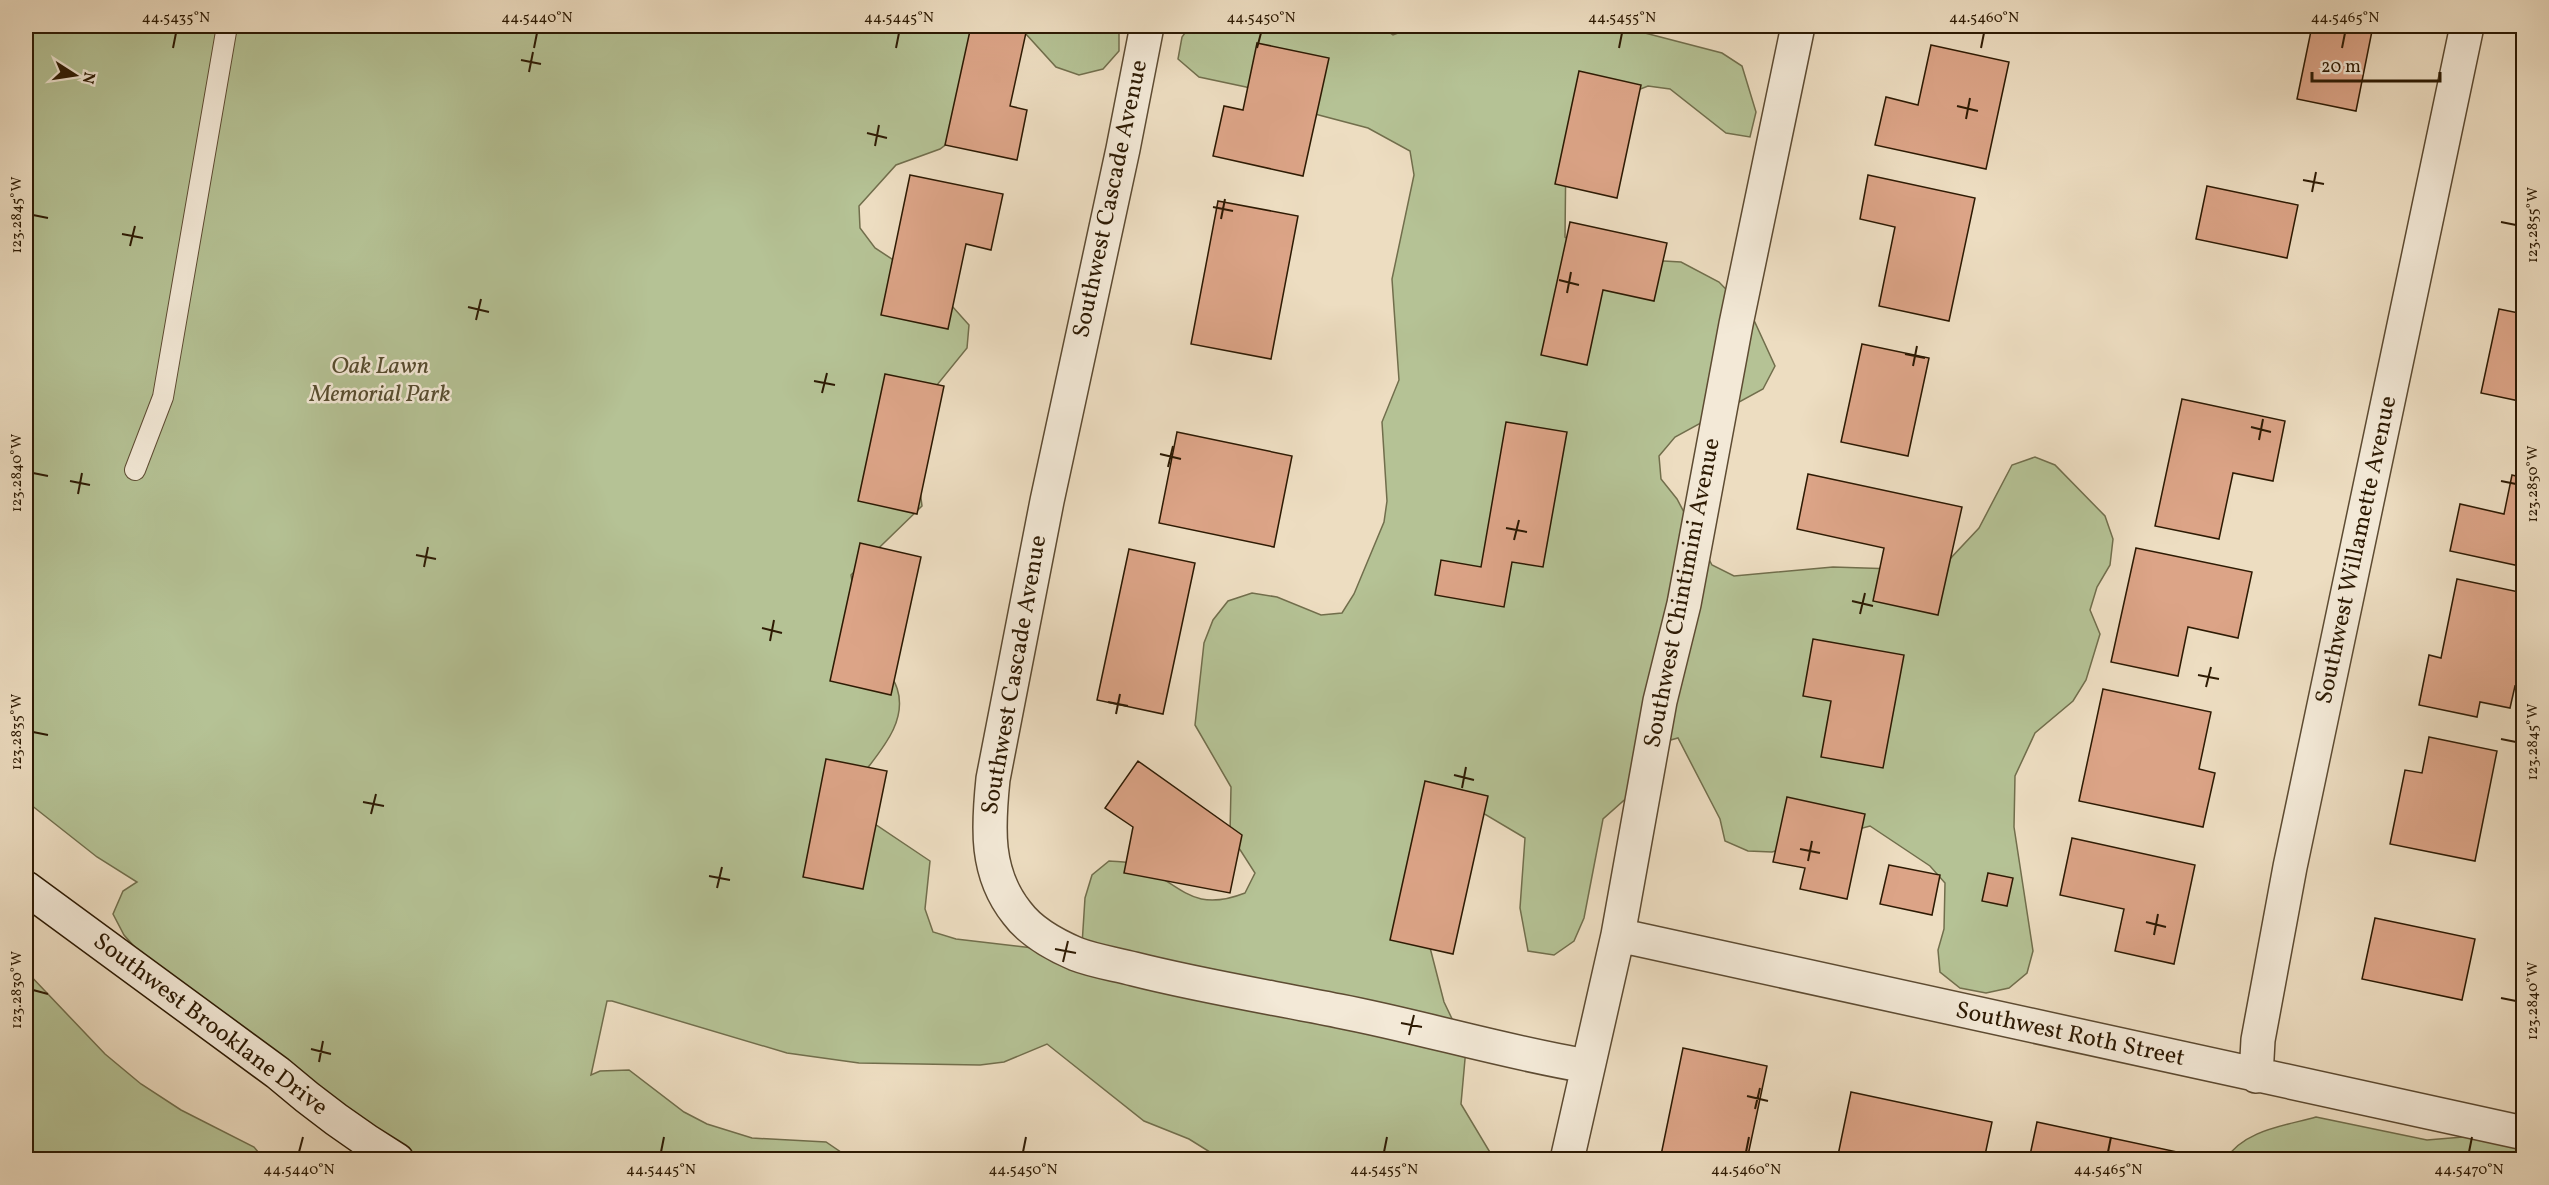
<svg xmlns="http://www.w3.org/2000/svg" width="2549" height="1185" font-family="Vollkorn,serif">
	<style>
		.green { fill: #b5c295; stroke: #716e4c; stroke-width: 1.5 }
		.building { fill: #dca487; stroke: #2d1a03; stroke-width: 1.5 }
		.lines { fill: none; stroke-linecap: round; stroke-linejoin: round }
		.lane-casing { stroke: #5d4b32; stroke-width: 22 }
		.street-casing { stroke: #5d4b32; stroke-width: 36 }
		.secondary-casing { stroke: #2d1a03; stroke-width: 36 }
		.lane { stroke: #f3e9d7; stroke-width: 20 }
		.street { stroke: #f3e9d7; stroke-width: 33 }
		.secondary { stroke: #f3e9d7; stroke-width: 33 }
		.ticks { fill: none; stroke: #2d1a03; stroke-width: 2 }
		.labels { text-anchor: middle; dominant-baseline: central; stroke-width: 5; stroke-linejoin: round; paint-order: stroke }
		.street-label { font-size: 24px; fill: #2d1a03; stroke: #f3e9d7 }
		.park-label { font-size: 24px; font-style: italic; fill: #564c2f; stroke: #f3e9d7 }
		.neatline { fill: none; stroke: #2d1a03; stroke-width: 2 }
		.ticks-label { font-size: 15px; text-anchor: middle; fill: #2d1a03 }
	</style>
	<rect width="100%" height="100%" fill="#edddc1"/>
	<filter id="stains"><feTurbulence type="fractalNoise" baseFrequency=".00333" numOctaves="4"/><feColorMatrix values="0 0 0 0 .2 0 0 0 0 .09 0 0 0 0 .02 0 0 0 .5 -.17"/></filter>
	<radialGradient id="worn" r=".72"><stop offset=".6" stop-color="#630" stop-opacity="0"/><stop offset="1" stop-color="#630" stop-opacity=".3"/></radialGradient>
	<!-- green -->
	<path class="green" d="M26 26H1119V51L1103 69 1079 75 1056 67 1025 33 960 134 940 149 896 165 859 206 860 228 875 248 935 287 969 325 967 348 919 407 912 429 922 506 851 575C855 598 857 621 866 642 873 658 892 671 897 688 908 721 881 750 863 774L869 820 930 861 925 909 933 932 956 939 1059 951 1082 945 1085 898 1092 875 1109 861C1118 862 1129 861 1137 865 1182 884 1191 914 1245 893L1255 873 1230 834 1231 787 1195 725 1204 643 1213 620 1228 601 1252 593 1277 597 1321 615 1342 613 1354 594 1384 522 1387 501 1382 422 1399 380 1392 279 1414 175 1410 151 1368 128 1296 109 1246 87 1199 77 1178 59 1182 37 1190 26H1380L1393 35 1417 26H1618L1722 53 1742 66 1756 112 1750 137 1726 133 1670 89 1648 86 1574 115 1566 145 1565 237 1594 257 1681 262 1719 282 1752 316 1775 366 1763 389 1675 437 1659 456 1661 479 1677 499 1712 565 1734 576 1833 567 1926 570 1947 562 1979 528 2012 465 2035 457 2055 465 2105 516 2113 539 2110 565 2097 587 2090 610 2100 634 2086 680 2073 701 2035 733 2015 776 2014 827 2033 951 2027 973 2009 988 1986 993 1960 988 1940 972 1938 950 1944 929 1945 883 1930 866 1870 826 1772 852 1748 851 1725 841 1720 819 1678 738 1656 744 1640 786 1603 819 1584 918 1574 941 1554 955 1528 951 1520 908 1525 838 1483 813 1425 928 1444 1002 1466 1048 1461 1104 1494 1159H1221L1189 1139 1144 1121 1047 1044 1004 1062 980 1065 859 1063 787 1053 612 1001H607L591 1075 600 1071 629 1070 684 1112 707 1124 752 1138 826 1142 851 1159H388L156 971 124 935 113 914 123 891 137 882 97 857 26 801Z
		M26 971 105 1054 141 1084 181 1110 254 1147 264 1159H26Z
		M2316 1117 2427 1140 2499 1134 2523 1138V1159L2225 1160C2244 1130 2284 1126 2316 1117Z"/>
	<!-- building -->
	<path class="building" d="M971 26 1027 28 1010 106 1027 110 1017 160 945 145Z
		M2312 26H2373L2356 111 2297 99Z
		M1257 43 1329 58 1303 176 1213 156 1224 106 1243 110Z
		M1931 45 2009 62 1986 169 1875 145 1886 97 1918 105Z
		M1579 71 1641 85 1617 198 1555 184Z
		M910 175 1003 194 991 250 966 244 948 329 881 315Z
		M1868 175 1975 198 1949 321 1879 306 1895 227 1860 219Z
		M2207 186 2298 205 2287 258 2196 239Z
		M1218 201 1298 216 1271 359 1191 344Z
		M1570 222 1667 243 1654 301 1603 290 1587 365 1541 355Z
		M2499 309 2524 314V402L2481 393Z
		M1862 344 1929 358 1908 456 1841 442Z
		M885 374 944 386 917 514 858 501Z
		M2182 399 2285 421 2273 481 2233 473 2219 539 2155 526Z
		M1506 422 1567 432 1543 567 1512 562 1504 607 1435 595 1441 560 1481 567Z
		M1177 432 1292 456 1274 547 1159 523Z
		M1808 474 1962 507 1938 615 1873 601 1884 548 1797 529Z
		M2512 475 2524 478V567L2450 551 2460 504 2504 514Z
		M860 543 921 557 891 695 830 681Z
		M2136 548 2252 572 2238 638 2188 627 2178 676 2111 662Z
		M1129 549 1195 563 1163 714 1097 700Z
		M2457 579 2524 593V688L2515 686 2510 708 2480 702 2477 717 2419 705 2429 655 2441 658Z
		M1813 639 1904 655 1883 768 1821 757 1831 701 1803 696Z
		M2103 689 2211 712 2199 769 2215 773 2203 827 2079 801Z
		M2429 737 2497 751 2475 861 2390 844 2405 770 2422 773Z
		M826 759 887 771 863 889 803 877Z
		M1138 761 1242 835 1230 893 1124 873 1133 827 1105 808Z
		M1425 781 1488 796 1453 954 1390 940Z
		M1787 797 1865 814 1847 899 1800 889 1805 868 1773 862Z
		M2072 838 2195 865 2174 964 2115 951 2124 909 2060 895Z
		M1889 865 1940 875 1932 915 1880 904Z
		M1988 873 2013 878 2007 906 1982 901Z
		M2375 918 2475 939 2462 1000 2362 979Z
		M1683 1048 1767 1066 1747 1160H1660Z
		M1851 1092 1992 1122 1984 1160H1837Z
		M2037 1122 2196 1156 2195 1160H2029Z"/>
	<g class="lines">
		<!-- lane casing -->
		<g class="lane-casing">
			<path id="lane" d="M135 470 163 397 227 26"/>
		</g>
		<!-- street casing -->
		<g class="street-casing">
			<path id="street" d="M1147 26 1123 149 1047 501 993 779C988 827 985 873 1017 913 1031 932 1055 945 1076 954 1094 961 1115 964 1134 969 1201 986 1270 997 1339 1011 1422 1027 1503 1052 1587 1066
				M1618 935 2524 1133
				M2256 1076 2258 1040 2290 867 2467 26
				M1567 1160 1618 935 1660 701 1684 604 1736 324 1798 26"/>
		</g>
		<!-- secondary casing -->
		<g class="secondary-casing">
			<path id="secondary" d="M26 888 278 1073C315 1105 354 1134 397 1160"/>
		</g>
		<!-- lane -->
		<use href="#lane" class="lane"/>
		<!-- street -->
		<use href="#street" class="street"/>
		<!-- secondary -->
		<use href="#secondary" class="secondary"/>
	</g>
	<!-- ticks -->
	<path class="ticks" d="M173 48 176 33M534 48 537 33M896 48 899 33M1257 48 1261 33M1619 48 1622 33M1981 48 1984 33M2342 48 2345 33M521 60 541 64M529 72 533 52M1957 106 1978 111M1966 119 1970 98M867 133 887 138M875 146 879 125M2303 180 2324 184M2312 192 2316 172M1213 207 1233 211M33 215 48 218M1221 219 1225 199M2501 222 2516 225M122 234 143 238M130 246 135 226M1559 280 1579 285M1567 293 1571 272M468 307 489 312M476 320 481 299M1905 354 1925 358M1913 366 1917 346M814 381 835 385M822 393 827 373M2251 427 2271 432M2259 440 2263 419M1160 454 1181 459M1168 467 1173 446M33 473 48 476M70 481 90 485M2501 481 2516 484M78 494 82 473M1506 528 1527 532M1514 540 1519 520M416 555 436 559M424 567 428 547M1852 601 1873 606M1860 614 1865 593M762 628 782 633M770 641 774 620M2198 675 2219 679M2206 687 2211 667M1108 702 1128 706M1116 714 1120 694M33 732 48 735M2501 739 2516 742M1454 775 1474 780M1462 788 1466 767M363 802 384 806M371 814 376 794M1800 849 1820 853M1808 861 1812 841M709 876 730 880M717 888 722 867M2146 922 2166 927M2154 935 2158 914M1055 949 1076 953M1063 962 1068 941M33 990 48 994M2501 998 2516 1001M1401 1023 1422 1027M1409 1035 1414 1015M311 1049 331 1054M319 1062 323 1041M1747 1096 1768 1101M1755 1109 1760 1088M299 1152 303 1137M661 1152 664 1137M1023 1152 1026 1137M1384 1152 1387 1137M1746 1152 1749 1137M2108 1152 2111 1137M2469 1152 2472 1137"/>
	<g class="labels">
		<!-- street labels -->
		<g class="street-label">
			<text transform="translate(1111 199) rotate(-78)">Southwest Cascade Avenue</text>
			<text transform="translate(2357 550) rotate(-78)">Southwest Willamette Avenue</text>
			<text transform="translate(1683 593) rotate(-79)">Southwest Chintimini Avenue</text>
			<text transform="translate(1015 675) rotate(-80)">Southwest Cascade Avenue</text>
			<text transform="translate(210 1025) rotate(37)">Southwest Brooklane Drive</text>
			<text transform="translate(2070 1035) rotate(12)">Southwest Roth Street</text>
		</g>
		<!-- park labels -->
		<g class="park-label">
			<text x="380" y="367">Oak Lawn<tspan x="380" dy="28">Memorial Park</tspan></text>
		</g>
	</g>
	<!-- margin -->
	<rect width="2549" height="1185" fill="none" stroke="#edddc1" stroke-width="66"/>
	<!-- north arrow -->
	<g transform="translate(75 75) rotate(102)" stroke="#f3e9d7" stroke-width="4.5" paint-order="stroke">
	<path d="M0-4.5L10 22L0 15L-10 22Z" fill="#2d1a03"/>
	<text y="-9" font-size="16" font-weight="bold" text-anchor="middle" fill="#2d1a03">N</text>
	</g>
	<!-- scale -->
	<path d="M2312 72v9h128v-9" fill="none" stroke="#2d1a03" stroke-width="3"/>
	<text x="2321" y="72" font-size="18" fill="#2d1a03" stroke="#f3e9d7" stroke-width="4.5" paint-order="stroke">20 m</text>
	<rect x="33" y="33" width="2483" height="1119" class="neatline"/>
	<g class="ticks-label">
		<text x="176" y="22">44.5435°N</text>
		<text x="537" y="22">44.5440°N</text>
		<text x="899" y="22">44.5445°N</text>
		<text x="1261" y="22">44.5450°N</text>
		<text x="1622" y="22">44.5455°N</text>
		<text x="1984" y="22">44.5460°N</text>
		<text x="2345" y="22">44.5465°N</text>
		<text transform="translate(16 215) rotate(-90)" y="5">123.2845°W</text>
		<text transform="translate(2532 225) rotate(-90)" y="5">123.2855°W</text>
		<text transform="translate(16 473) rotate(-90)" y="5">123.2840°W</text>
		<text transform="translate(2532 484) rotate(-90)" y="5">123.2850°W</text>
		<text transform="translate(16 732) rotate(-90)" y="5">123.2835°W</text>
		<text transform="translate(2532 742) rotate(-90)" y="5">123.2845°W</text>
		<text transform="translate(16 990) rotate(-90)" y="5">123.2830°W</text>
		<text transform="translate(2532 1001) rotate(-90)" y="5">123.2840°W</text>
		<text x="299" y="1174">44.5440°N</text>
		<text x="661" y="1174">44.5445°N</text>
		<text x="1023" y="1174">44.5450°N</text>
		<text x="1384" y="1174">44.5455°N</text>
		<text x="1746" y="1174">44.5460°N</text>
		<text x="2108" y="1174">44.5465°N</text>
		<text x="2469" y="1174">44.5470°N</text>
	</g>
	<rect width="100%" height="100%" filter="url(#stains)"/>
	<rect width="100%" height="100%" fill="url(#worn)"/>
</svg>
